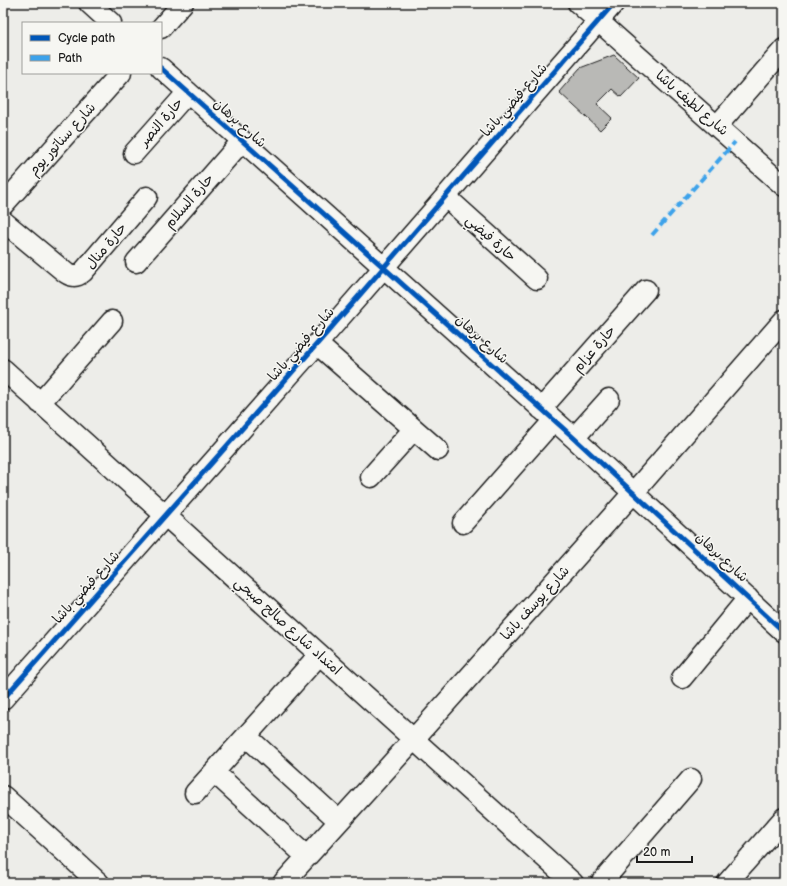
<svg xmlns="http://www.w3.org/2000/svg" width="787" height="886" font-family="'Balsamiq Sans','Playpen Sans Arabic',sans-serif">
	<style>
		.building { fill: #b9b9b6; stroke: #1c1c1c }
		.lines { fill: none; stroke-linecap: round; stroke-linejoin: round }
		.minor-casing { stroke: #1c1c1c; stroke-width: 23 }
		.minor { stroke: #f6f6f2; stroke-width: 20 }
		.quiet { stroke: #3da2ea; stroke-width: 4; stroke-dasharray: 8 4; stroke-linecap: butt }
		.cycleway-casing { stroke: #f6f6f2; stroke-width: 8 }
		.cycleway { stroke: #0057b8; stroke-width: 5 }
		.labels { text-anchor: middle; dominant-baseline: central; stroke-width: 3; stroke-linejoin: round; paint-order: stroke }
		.street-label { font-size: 14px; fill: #1c1c1c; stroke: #f6f6f2 }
	</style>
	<rect width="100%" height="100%" fill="#edede9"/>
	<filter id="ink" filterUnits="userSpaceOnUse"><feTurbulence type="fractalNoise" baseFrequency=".025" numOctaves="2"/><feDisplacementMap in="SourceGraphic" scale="8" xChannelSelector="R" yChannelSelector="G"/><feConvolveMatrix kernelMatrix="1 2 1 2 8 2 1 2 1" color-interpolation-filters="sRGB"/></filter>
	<g filter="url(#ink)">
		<!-- building -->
		<path class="building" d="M614 55 639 78 621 97 612 89 597 104 612 118 600 130 559 92 580 68Z"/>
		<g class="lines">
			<!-- minor casing -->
			<g class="minor-casing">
				<path id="minor" d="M89 3 111 23
					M578 3 784 186
					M161 28 183 3
					M161 68 574 438 784 632
					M717 126 784 49
					M134 153 188 92
					M446 197 537 279
					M3 205 121 73
					M3 221 66 273C72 277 77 277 83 272L147 197
					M136 262 242 141
					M317 344 438 450
					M3 369 573 883
					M40 403 112 321
					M541 409 646 290
					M574 438 609 399
					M371 477 414 429
					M463 523 554 420
					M682 678 748 598
					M3 699 317 344 614 3
					M246 736 339 821
					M214 772 307 857
					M195 793 319 655
					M3 796 99 883
					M283 883 413 740 634 492 784 320
					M601 883 691 779
					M727 883 784 818"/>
			</g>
			<!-- minor -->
			<use href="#minor" class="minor"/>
			<!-- quiet -->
			<path class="quiet" d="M652 235 735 142"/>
			<!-- cycleway casing -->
			<g class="cycleway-casing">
				<path id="cycleway" d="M161 68 574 438 784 632
					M3 699 317 344 614 3"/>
			</g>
			<!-- cycleway -->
			<use href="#cycleway" class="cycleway"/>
		</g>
	</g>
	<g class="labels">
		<!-- street labels -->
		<g class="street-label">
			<text transform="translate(514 100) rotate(-49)">شارع فيضي باشا</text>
			<text transform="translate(692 103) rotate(41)">شارع لطيف باشا</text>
			<text transform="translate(161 122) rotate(-49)">حارة النصر</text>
			<text transform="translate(240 123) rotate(42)">شارع برهان</text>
			<text transform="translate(62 139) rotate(-48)">شارع سناتور يوم</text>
			<text transform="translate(189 201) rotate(-49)">حارة السلام</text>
			<text transform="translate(491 238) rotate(42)">حارة فيضي</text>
			<text transform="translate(106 246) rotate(-50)">حارة منال</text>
			<text transform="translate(482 339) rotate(42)">شارع برهان</text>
			<text transform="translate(301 344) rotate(-49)">شارع فيضي باشا</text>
			<text transform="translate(594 349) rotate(-49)">حارة عزام</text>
			<text transform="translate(722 557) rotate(43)">شارع برهان</text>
			<text transform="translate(86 587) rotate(-48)">شارع فيضي باشا</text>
			<text transform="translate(535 603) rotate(-48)">شارع يوسف باشا</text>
			<text transform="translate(288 626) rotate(42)">امتداد شارع صالح صبحي</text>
		</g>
	</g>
	<!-- margin -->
	<rect width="787" height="886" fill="none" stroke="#f6f6f2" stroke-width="16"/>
	<rect x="8" y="8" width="771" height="870" fill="none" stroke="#1c1c1c" stroke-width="1.5" filter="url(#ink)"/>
	<!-- legend -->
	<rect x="22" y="22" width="140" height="52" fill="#f6f6f2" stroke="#9f9f9c"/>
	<rect x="30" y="35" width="20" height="6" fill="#0057b8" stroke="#9f9f9c"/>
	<text x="58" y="42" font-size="12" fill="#1c1c1c">Cycle path</text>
	<rect x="30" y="55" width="20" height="6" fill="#3da2ea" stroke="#9f9f9c"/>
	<text x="58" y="62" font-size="12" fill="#1c1c1c">Path</text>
	<!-- scale -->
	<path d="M637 856v6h55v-6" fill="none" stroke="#1c1c1c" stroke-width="2"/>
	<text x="643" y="856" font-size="12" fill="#1c1c1c" stroke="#f6f6f2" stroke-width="3" paint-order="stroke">20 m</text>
</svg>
